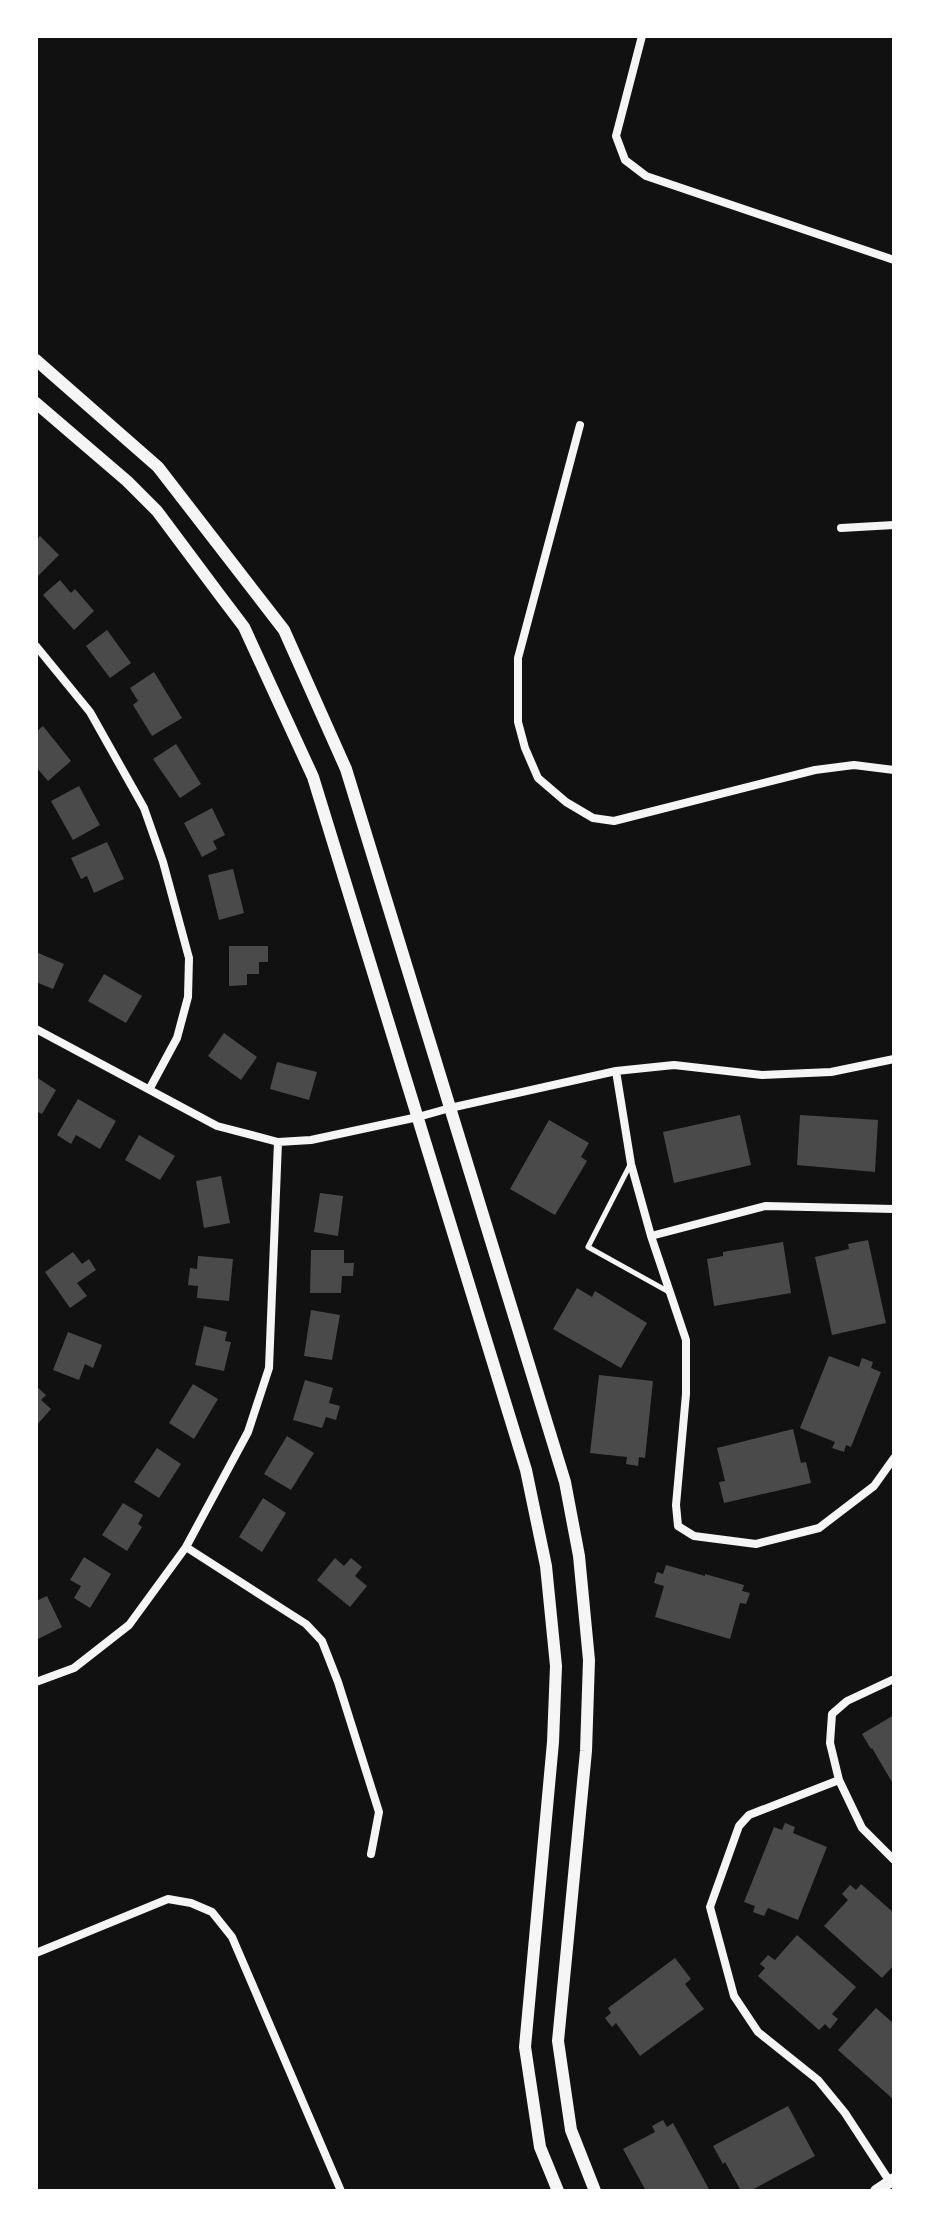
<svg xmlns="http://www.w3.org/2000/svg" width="930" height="2227" font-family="'Asap Condensed',sans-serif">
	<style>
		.building { fill: #4a4a4a }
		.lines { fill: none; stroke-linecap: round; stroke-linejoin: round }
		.service { stroke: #f5f5f5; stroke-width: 5 }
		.minor { stroke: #f5f5f5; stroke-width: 8 }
		.tertiary { stroke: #f5f5f5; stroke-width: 12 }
	</style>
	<rect width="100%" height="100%" fill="#111"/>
	<!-- building -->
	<path class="building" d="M40 536 59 555 36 578V540Z
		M60 580 71 593 75 589 94 611 74 630 43 595Z
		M107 630 131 663 110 678 86 646Z
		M154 672 182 718 152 736 133 705 138 701 130 688Z
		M43 726 71 761 48 781 36 767V732Z
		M176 744 201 784 180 798 153 759Z
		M79 786 100 825 73 840 51 801Z
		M212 808 225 835 213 841 217 849 202 857 184 823Z
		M107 842 124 879 94 893 87 876 81 879 71 858Z
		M233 869 244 913 219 920 208 875Z
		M229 946H268V962H259V974H247V985L229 986Z
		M36 952 64 964 53 989 36 982Z
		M104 974 142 996 126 1023 88 1001Z
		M224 1033 257 1057 241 1080 208 1056Z
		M277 1062 317 1072 309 1100 270 1089Z
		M36 1077 56 1090 42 1114 36 1111Z
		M78 1099 116 1121 100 1149 76 1135 71 1144 57 1135Z
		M740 1115 751 1165 674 1183 663 1132Z
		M800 1115 878 1120 875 1172 797 1165Z
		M549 1120 589 1143 581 1157 587 1161 555 1215 510 1189Z
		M139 1135 175 1156 160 1180 125 1160Z
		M221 1176 230 1223 204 1228 196 1181Z
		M320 1193 343 1196 338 1236 314 1232Z
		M868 1240 886 1323 832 1335 815 1257 849 1249 848 1244Z
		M783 1242 791 1293 714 1306 707 1259 723 1256V1252Z
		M311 1250H344V1263H354L353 1276H342L341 1293H310Z
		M73 1252 82 1264 89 1259 96 1270 77 1283 87 1296 70 1308 45 1272Z
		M198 1256 233 1259 229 1301 197 1298 198 1286 188 1285 190 1268 197 1269Z
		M577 1288 592 1297 595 1291 647 1323 621 1368 553 1329Z
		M311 1310 340 1315 332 1360 304 1356Z
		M204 1326 227 1332 225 1341 231 1342 224 1371 195 1365Z
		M68 1332 102 1345 93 1368 85 1364 79 1380 53 1370Z
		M829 1356 859 1367 862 1358 873 1362 871 1368 881 1372 851 1447 846 1445 844 1452 832 1448 835 1442 800 1428Z
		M599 1375 653 1381 645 1458 639 1457 638 1466 626 1464 627 1457 590 1453Z
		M305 1380 333 1388 329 1403 340 1406 336 1420 326 1417 322 1428 293 1420Z
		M193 1384 218 1399 194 1439 169 1423Z
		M36 1386 46 1395 41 1400 51 1409 36 1426Z
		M793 1429 801 1463 806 1462 811 1483 724 1503 719 1482 725 1481 717 1448Z
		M287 1436 314 1453 291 1490 264 1474Z
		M157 1448 181 1464 159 1498 134 1482Z
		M263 1498 286 1513 262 1552 239 1537Z
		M123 1503 143 1515 138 1524 142 1527 127 1551 102 1535Z
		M84 1557 111 1574 90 1608 74 1598 81 1586 70 1580Z
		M335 1558 344 1566 351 1558 362 1567 355 1576 367 1586 350 1607 317 1580Z
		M666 1565 705 1576V1574L744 1585 742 1591 750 1593 746 1604 740 1603 730 1639 655 1617 664 1586 654 1583 657 1572 663 1574Z
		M47 1596 62 1627 36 1640V1601Z
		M894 1715V1781L892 1782 872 1748 871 1749 862 1734Z
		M785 1823 795 1827 793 1833 827 1847 798 1920 768 1908 764 1916 753 1912 755 1906 744 1902 774 1827 782 1830Z
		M861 1884 894 1913V1965L882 1978 824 1926 848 1900 842 1894 850 1885 856 1890Z
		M797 1935 856 1987 832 2014 838 2019 830 2029 825 2024 819 2030 758 1976 765 1968 760 1964 768 1955 775 1960Z
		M675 1958 691 1979 685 1984 704 2009 640 2056 616 2023 612 2027 605 2018 611 2013 608 2008Z
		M876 2008 894 2024V2100L838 2050Z
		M788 2106 815 2156 750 2191H741L725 2162 723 2164 713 2146Z
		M663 2120 667 2127 673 2123 710 2191H646L623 2149 655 2132 652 2126Z"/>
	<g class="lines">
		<!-- service -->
		<path class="service" d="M630 1165 588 1247 669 1292"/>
		<!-- minor -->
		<path class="minor" d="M642 36 616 136 625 160 646 176 894 260
			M580 425 518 658V722L525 748 538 778 566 802 593 818 614 821 815 770 854 765 894 770
			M841 528 894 525
			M36 646 90 712 144 808 163 862 189 958 188 997 177 1038 150 1088
			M36 1029 217 1126 278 1142 311 1140 418 1117 450 1108 616 1071 674 1065 762 1075 831 1072 894 1059
			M616 1071 631 1164 651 1236 686 1340V1394L676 1505 678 1526 694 1536 756 1544 819 1528 874 1486 894 1458
			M651 1236 765 1206 894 1209
			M186 1547 306 1624 322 1641 338 1682 379 1812 371 1854
			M894 1679 847 1701 832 1714 830 1743 839 1780 862 1828 894 1860
			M36 1682 74 1668 129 1625 186 1547 248 1432 269 1368 278 1142
			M839 1780 749 1815 739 1826 710 1907 734 1996 758 2032 818 2080 845 2113 890 2182
			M36 1953 168 1899 191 1903 212 1912 232 1937 341 2191"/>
		<!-- tertiary -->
		<path class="tertiary" d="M36 360 158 467 284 630 346 769 565 1482 579 1556 589 1660 586 1751 558 2041 571 2130 595 2191
			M36 403 127 481 157 511 219 594 244 627 313 777 526 1470 546 1566 556 1666 553 1742 525 2047 540 2147 558 2191
			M876 2191 894 2179"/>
	</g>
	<!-- border -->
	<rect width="930" height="2227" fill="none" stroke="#ffffff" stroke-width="76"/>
</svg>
